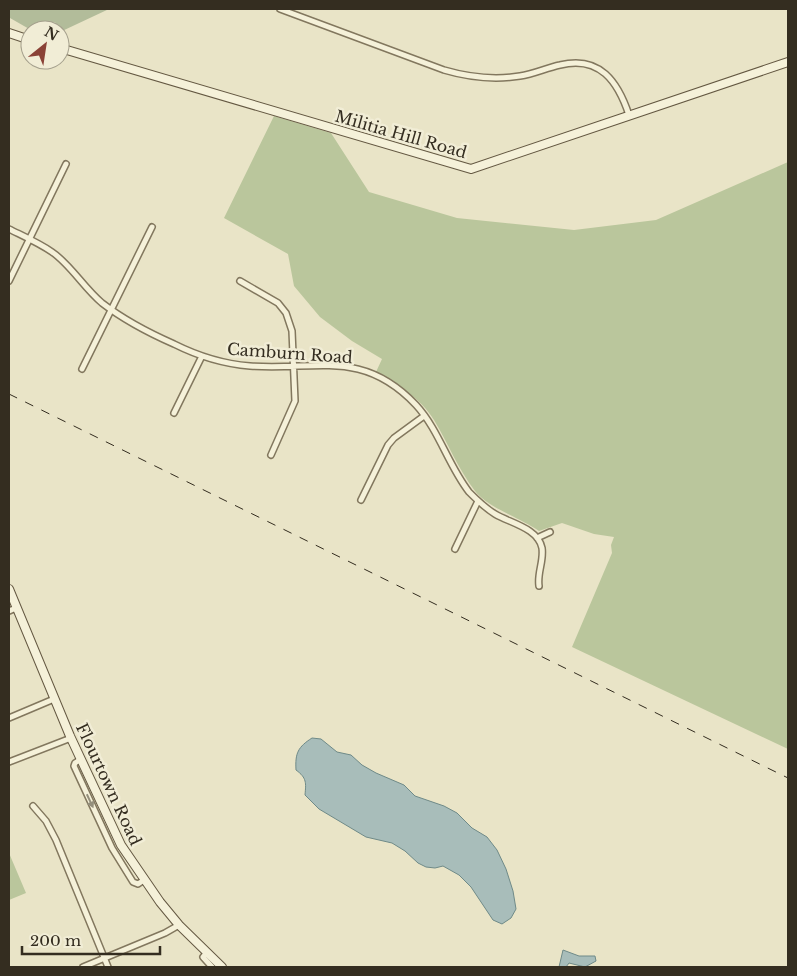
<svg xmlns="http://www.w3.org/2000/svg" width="797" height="976" font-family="'Libre Baskerville',serif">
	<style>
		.green { fill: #bac69c }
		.cemetery { fill: #b2bc9a }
		.water { fill: #a8bdba; stroke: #6f8a88 }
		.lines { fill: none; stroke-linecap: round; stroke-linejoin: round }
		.street-casing { stroke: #82775e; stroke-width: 8 }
		.secondary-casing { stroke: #645842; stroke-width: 10 }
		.street { stroke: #f5f1d9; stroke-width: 5 }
		.secondary { stroke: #f5f1d9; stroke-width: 8 }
		.rail { stroke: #342d20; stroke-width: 1; stroke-dasharray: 9 9; stroke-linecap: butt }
		.oneway { fill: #948f7c }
		.labels { text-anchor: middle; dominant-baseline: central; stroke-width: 5; stroke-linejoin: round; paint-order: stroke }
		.street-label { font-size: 16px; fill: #342d20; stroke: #f1edd6 }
	</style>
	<rect width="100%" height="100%" fill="#e9e4c7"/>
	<!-- green -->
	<path class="green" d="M274 116 331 133 369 192 457 218 574 230 656 220 788 162V749L572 647 612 553 611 545 614 537 594 534 562 523 539 531C521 518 488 508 475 491 458 469 448 443 434 420 421 398 397 385 376 372L382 359 352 341 320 317 294 286 288 254 224 218Z
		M9 853 26 893 9 900Z"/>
	<!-- cemetery -->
	<path class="cemetery" d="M9 9H109L60 32V30H31L10 18Z"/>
	<!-- water -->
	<path class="water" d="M312 738 321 739 337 752 351 755 362 765 376 773 404 785 415 796 444 806 457 813 472 828 487 837 497 850 506 869 513 891 516 909 511 918 502 924 493 920 471 887 459 875 443 866 435 868 426 867 418 863 405 851 392 843 366 837 319 809 305 795C306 783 307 778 296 770 295 753 298 747 312 738Z
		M563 950 579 956H595L596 961 585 967 569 963 566 967H559Z"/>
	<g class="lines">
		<!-- street casing -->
		<g class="street-casing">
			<path id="street" d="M280 9 444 70C468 77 495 80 520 76 534 74 546 68 560 65 600 55 618 82 629 115
				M9 229C23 236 39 243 52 252 70 264 84 288 102 303 124 320 149 333 174 344 198 356 224 364 250 366 316 371 362 348 416 405 439 430 448 465 469 492 477 500 485 508 495 514 510 523 538 528 542 548 544 561 537 573 539 586
				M9 281 66 164
				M240 281 278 303 286 313 292 331 295 401 271 455
				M82 369 152 227
				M174 413 202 356
				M361 500 388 445 394 438 424 416
				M537 538 550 532
				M455 549 478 501
				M9 611 16 608
				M9 718 54 699
				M81 759 75 763 74 766 112 848 133 882 138 884 144 880
				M9 762 71 738
				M33 806 46 821 56 840 108 967
				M207 952 203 957 212 967
				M83 967 165 933 179 925"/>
		</g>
		<!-- secondary casing -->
		<g class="secondary-casing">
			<path id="secondary" d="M9 33 30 40
				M60 48 471 169 788 62
				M9 589 70 736 121 845 160 902 179 925 222 967"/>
		</g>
		<!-- street -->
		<use href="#street" class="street"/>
		<!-- secondary -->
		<use href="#secondary" class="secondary"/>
		<!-- rail -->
		<path class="rail" d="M9 394 788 778"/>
	</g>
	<!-- one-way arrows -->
	<defs><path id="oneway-solid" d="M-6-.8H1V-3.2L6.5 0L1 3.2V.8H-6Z" transform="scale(1.25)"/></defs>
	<use class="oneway" href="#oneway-solid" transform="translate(90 801) rotate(65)"/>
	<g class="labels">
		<!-- street labels -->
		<g class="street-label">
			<text transform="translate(401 134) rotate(16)">Militia Hill Road</text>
			<text transform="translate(290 353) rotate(4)">Camburn Road</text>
			<text transform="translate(109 784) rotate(65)">Flourtown Road</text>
		</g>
	</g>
	<!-- border -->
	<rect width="797" height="976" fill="none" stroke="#342d20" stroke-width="20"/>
	<!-- north arrow -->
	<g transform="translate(45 45) rotate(30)"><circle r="24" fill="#f1edd6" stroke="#a5a08d"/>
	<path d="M0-4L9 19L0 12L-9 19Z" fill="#8a4236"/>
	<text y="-8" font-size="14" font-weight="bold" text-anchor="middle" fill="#342d20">N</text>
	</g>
	<!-- scale -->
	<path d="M22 946v8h138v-8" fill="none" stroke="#342d20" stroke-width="2.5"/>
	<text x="30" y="946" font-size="15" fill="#342d20" stroke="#f1edd6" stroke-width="4" paint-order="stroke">200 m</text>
</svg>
